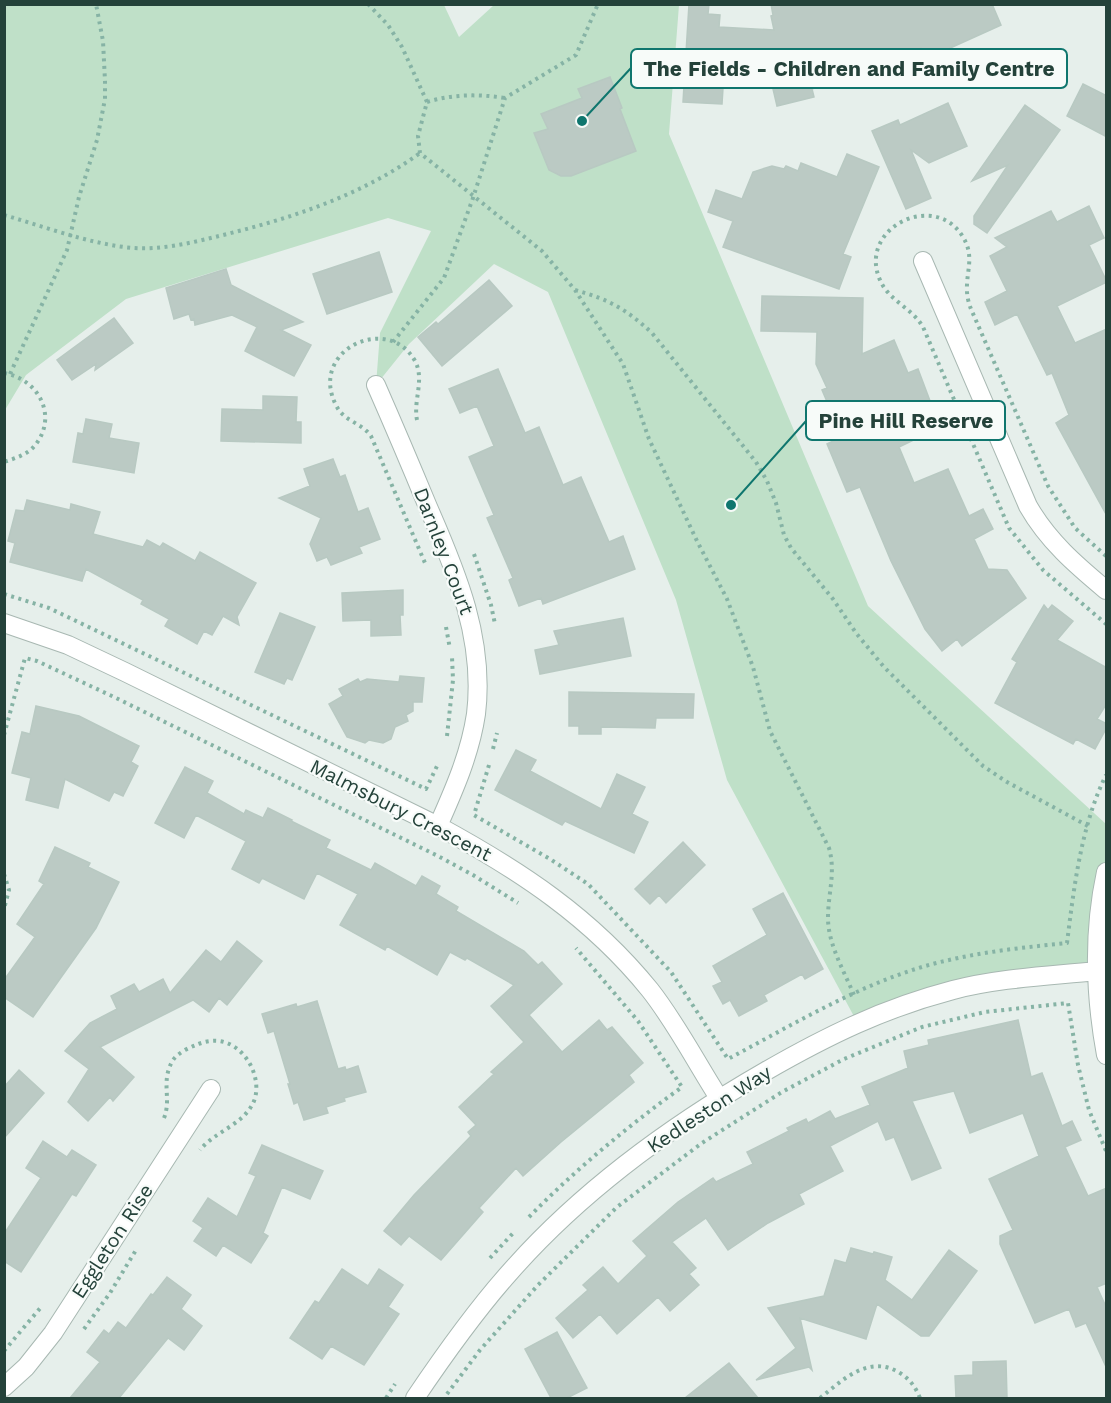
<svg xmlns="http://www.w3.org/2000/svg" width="1111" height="1403" font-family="'Work Sans',sans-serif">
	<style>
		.green { fill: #bfe0c8 }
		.building { fill: #bbcac4; stroke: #b8c9c2; stroke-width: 1.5 }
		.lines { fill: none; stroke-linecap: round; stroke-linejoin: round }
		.minor-casing { stroke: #a8b8b2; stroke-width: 20 }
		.path { stroke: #86b3a5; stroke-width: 4; stroke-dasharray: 3 4.5; stroke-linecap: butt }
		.minor { stroke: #fff; stroke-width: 18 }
		.labels { text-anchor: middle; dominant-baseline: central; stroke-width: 4.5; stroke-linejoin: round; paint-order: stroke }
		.street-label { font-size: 20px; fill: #24423a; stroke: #f7fbf9 }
		.leader { fill: none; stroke: #0f766e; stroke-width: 2 }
		.callout-dot { fill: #0f766e; stroke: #f7fbf9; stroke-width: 2 }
		.callout { fill: #f7fbf9; stroke: #0f766e; stroke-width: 2 }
		.callout-label { font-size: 21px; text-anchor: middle; font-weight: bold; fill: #24423a }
	</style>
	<rect width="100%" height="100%" fill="#e6efeb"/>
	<!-- green -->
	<path class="green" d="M5 5H444L459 37 494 5H679L669 134 868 606 1106 824V872L1096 971 997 982 857 1022 727 780 676 600 548 292 494 264 409 344 376 385 380 333 431 231 388 218 126 299 26 375 5 410Z"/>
	<!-- building -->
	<path class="building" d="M689 4H709L708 14 720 15 719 27 774 30 771 16 773 15 771 4H992L1001 25 926 59 921 48 906 55 904 49 812 89 814 97 777 106 766 59 725 56 722 104 683 102Z
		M610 77 622 108 620 109 636 151 571 176H561L549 170 534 133 548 129 541 114 582 98 578 89Z
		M1083 84 1107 96V137L1067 116Z
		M948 103 967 146 929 163 911 150 931 198 906 209 872 131 898 120 900 125Z
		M1025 105 1060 130 987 233 974 224V216L1008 165 972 181Z
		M847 154 879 167 843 254 851 257 839 289 723 247 733 221 708 212 716 190 742 199 753 172 772 166 784 169 786 166 798 171 801 163 837 177Z
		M1089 206 1104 238 1089 245 1107 282 1057 306 1075 343 1107 329V516L1056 423 1069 415 1052 373 1047 375 1017 314 995 325 985 302 1007 291 990 256 1007 247 995 238 1051 211 1057 222Z
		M379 252 392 292 327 314 313 274Z
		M226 269 231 285 303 322 281 330 311 345 294 376 245 351 257 327 232 315 195 325 194 319 191 320 189 314 174 319 166 288Z
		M489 280 512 306 442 366 418 337 436 322 438 324Z
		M762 296 863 298 862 354 894 340 908 373 918 369 938 422 915 432 918 438 899 447 914 483 948 469 969 516 983 509 993 529 974 539 988 569 1007 570 1026 598 962 646 957 639 942 651 925 629 891 561 860 487 847 492 827 444 842 437 822 390 827 388 816 364 817 332 761 331Z
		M114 318 133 343 95 370 96 364 72 380 57 360Z
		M498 369 525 433 539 427 563 485 581 477 609 542 623 536 635 569 543 604 541 598 519 606 509 580 513 578 487 518 494 515 469 457 494 446 477 406 460 413 449 389Z
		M263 396 297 397 296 422H301V443L221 441 222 409 263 410Z
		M86 419 112 424 109 438 139 443 134 473 73 462 78 433 83 434Z
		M333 459 340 477 345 475 358 512 368 508 380 539 359 547 362 553 331 565 327 557 317 561 310 544 321 518 279 498 310 486 304 469Z
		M27 500 70 510 71 504 100 512 93 534 143 547 147 540 160 547 163 543 195 561 200 552 256 583 237 617 239 625 223 616 212 635 204 631 197 644 165 626 169 619 141 604 143 600 86 569 82 581 10 562 15 543 8 541 16 510 24 511Z
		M403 590V615H400L401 635 371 636V620L343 621 342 593Z
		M1044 605 1048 610 1052 605 1073 621 1057 640 1107 668V703L1097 719 1107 724V727L1095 749 1076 739 1073 744 995 703 1017 662 1012 659Z
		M280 613 315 627 292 680 287 678 284 684 255 672Z
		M623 618 631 656 540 674 535 650 559 645 554 631Z
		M400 676 424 678 422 702H413V711L406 715 408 721 395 727 391 739 383 743 369 740 365 743 347 737 329 704 343 696 339 689 358 679 360 682 367 679 399 682Z
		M569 692 694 694 693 718H656L655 728 601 727V734H579V726H569Z
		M36 706 79 716 139 746 131 762 138 766 123 796 114 792 109 801 65 779 58 808 26 800 31 778 12 773 22 732 30 734Z
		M516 750 536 760 530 771 601 809 617 774 645 787 632 814 648 822 634 853 565 821 562 825 495 790Z
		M185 767 213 781 207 793 244 814 246 810 263 818 268 808 292 820 291 821 330 840 326 848 371 870 375 863 416 886 422 876 440 886 436 894 458 907 456 911 524 951 538 965 542 962 562 984 529 1015 562 1052 599 1020 607 1030 612 1027 643 1063 629 1075 634 1082 561 1142 523 1176 516 1168 479 1208 483 1212 441 1260 409 1236 401 1245 384 1231 414 1195 471 1136 468 1132 476 1125 459 1107 494 1074 491 1072 524 1042 491 1006 514 985 467 958 465 960 450 952 437 975 387 946 385 950 340 925 358 894 317 873 304 899 262 878 259 883 232 869 246 841 196 815 184 838 155 823Z
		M683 842 705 865 666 903 659 895 650 904 635 889Z
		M55 847 90 863 88 867 119 882 96 928 33 1017 4 997V980L35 937 17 924 44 884 39 881Z
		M783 893 823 969 805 979 802 974 764 995 767 1001 739 1016 730 1000 723 1004 713 986 722 982 713 966 767 935 753 909Z
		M237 941 262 961 227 1005 219 998 209 1012 193 1000 100 1047 134 1077 113 1101 110 1097 88 1121 68 1102 89 1069 65 1051 90 1023 117 1009 111 996 134 984 139 992 163 979 170 993 206 950 221 962Z
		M317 1001 338 1069 345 1067 346 1070 358 1066 366 1092 344 1098 345 1101 326 1107 328 1113 304 1120 298 1102 294 1104 288 1084H290L274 1031 268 1033 262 1014 296 1004 297 1007Z
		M1018 1020 1031 1077 1042 1073 1062 1126 1072 1121 1081 1140 1065 1147 1088 1196 1107 1188V1283L1097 1287 1107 1309V1369L1086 1323 1076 1327 1069 1309 1035 1323 1000 1244V1236L1013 1230 989 1179 1039 1156 1023 1113 970 1133 954 1091 912 1101 941 1168 912 1180 894 1137 886 1140 878 1121 830 1146 843 1171 799 1194 804 1204 768 1223 728 1250 706 1218 672 1242 696 1268 689 1274 699 1285 670 1311 658 1297 617 1334 600 1314 573 1338 556 1318 588 1290 583 1285 603 1267 618 1284 647 1256 633 1241 678 1202 713 1178 716 1182 753 1164 747 1152 789 1131 787 1128 806 1119 808 1123 830 1111 835 1119 870 1105 862 1087 908 1068 904 1051 929 1045 928 1040Z
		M19 1070 44 1093 4 1138V1087Z
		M43 1141 67 1157 72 1150 96 1165 76 1196 72 1194 21 1272 4 1261V1234L41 1178 26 1168Z
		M262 1145 323 1171 310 1199 282 1187 263 1233 268 1236 251 1263 223 1245 216 1256 194 1241 203 1228 193 1221 208 1198 237 1217 256 1176 249 1173Z
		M851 1248 873 1254 874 1252 892 1257 885 1280 912 1300 949 1250 977 1271 929 1336H921L877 1304 866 1339 800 1318 812 1370 809 1367 756 1380 796 1348 768 1308 824 1296 835 1260 846 1263Z
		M342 1269 368 1286 379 1269 403 1285 388 1307 399 1314 364 1365 331 1346 322 1359 290 1338 315 1301 319 1303Z
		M167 1277 191 1295 181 1309 202 1326 184 1350 168 1338 119 1398H70L100 1362 87 1352 104 1330 109 1334 118 1322 126 1328 151 1294 153 1295Z
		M557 1332 587 1388 567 1398H551L525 1349Z
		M1006 1361 1007 1398H956L955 1376 973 1375V1362Z
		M729 1363 758 1398H685Z"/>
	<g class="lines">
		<!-- minor casing -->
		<g class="minor-casing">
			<path id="minor" d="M923 261 1028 506C1048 541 1076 565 1106 590
				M376 385C394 426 411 466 428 507 457 573 485 640 476 714 470 754 454 790 438 826
				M4 623 68 645 125 672 438 826C519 870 591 917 650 990 676 1023 696 1062 719 1098
				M1106 872C1093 932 1095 995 1106 1055
				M4 1387 26 1367 53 1333 211 1089
				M415 1398C444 1355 475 1311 510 1272 582 1190 672 1125 766 1071 827 1036 884 1008 953 990 999 978 1049 976 1096 971"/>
		</g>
		<!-- path -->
		<path class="path" d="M368 4 388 25 402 47 427 102 418 136 420 153 542 251 575 290 623 364 649 439 697 541 727 599 753 667 770 731 829 848C836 873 828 893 828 918 828 944 844 971 854 995
			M427 102C453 94 479 94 505 98
			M4 215C46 227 89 244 133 248 161 250 191 243 219 236 289 219 361 196 420 153
			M575 290C610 300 626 309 652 333L756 462 767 481 776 503 784 535 791 548 833 599 856 633 884 667 983 766 1007 782 1088 826
			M393 342 444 278 473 198 505 98 576 55 598 4
			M4 373C38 379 58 415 36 444 29 454 16 458 4 462
			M10 374 67 250 79 197 97 140 105 99V81L103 41 96 4
			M417 420C413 400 425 380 415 361 388 312 306 351 337 407 344 421 362 423 371 436L425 563
			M474 554 491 605 495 624
			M1106 556 1075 528 1048 486 971 309C969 304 967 297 967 291 966 271 975 257 963 237 935 190 857 228 880 280 888 300 912 308 923 327L1009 528 1043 570 1106 624
			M4 594 49 608 426 789 437 766
			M446 627 450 649
			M4 735 25 658 37 661 114 697 438 856 473 875 518 903
			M447 736 453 680 452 657
			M493 749 497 733
			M489 765 474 815 550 859 588 884 671 972 728 1059C798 1022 871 977 949 960 988 951 1028 947 1067 943 1074 887 1081 826 1106 775
			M4 874 9 890 4 909
			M164 1118C172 1098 160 1082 173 1060 178 1053 188 1048 196 1045 203 1042 211 1040 219 1041 245 1044 263 1078 254 1101 244 1125 215 1131 200 1150
			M529 1217C576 1169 627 1127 682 1087L638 1021 576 948
			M490 1258 515 1231
			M84 1329 110 1293 136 1250
			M4 1351 42 1306
			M447 1394 480 1350 538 1285 617 1207 702 1143 782 1092 844 1059 922 1027 985 1012 1068 1003 1078 1065 1089 1110 1106 1151
			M386 1398 395 1384
			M820 1398C844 1379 869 1354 900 1373 910 1379 916 1388 920 1398"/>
		<!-- minor -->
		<use href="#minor" class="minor"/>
	</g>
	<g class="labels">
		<!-- street labels -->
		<g class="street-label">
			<text transform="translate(444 551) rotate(69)">Darnley Court</text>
			<text transform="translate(401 810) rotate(27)">Malmsbury Crescent</text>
			<text transform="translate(709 1109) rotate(-33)">Kedleston Way</text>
			<text transform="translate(112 1241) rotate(-57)">Eggleton Rise</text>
		</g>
	</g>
	<!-- callouts -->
	<path class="leader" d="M582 121L631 68M731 505L806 421"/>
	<g class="callout-dot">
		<circle cx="582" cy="121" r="6"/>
		<circle cx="731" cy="505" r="6"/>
	</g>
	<g class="callout">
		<rect x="631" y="49" width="436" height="39" rx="6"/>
		<rect x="806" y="401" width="199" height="39" rx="6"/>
	</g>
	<g class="callout-label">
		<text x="849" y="76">The Fields - Children and Family Centre</text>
		<text x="906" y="428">Pine Hill Reserve</text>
	</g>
	<!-- border -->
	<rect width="1111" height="1403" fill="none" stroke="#24423a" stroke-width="12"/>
</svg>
